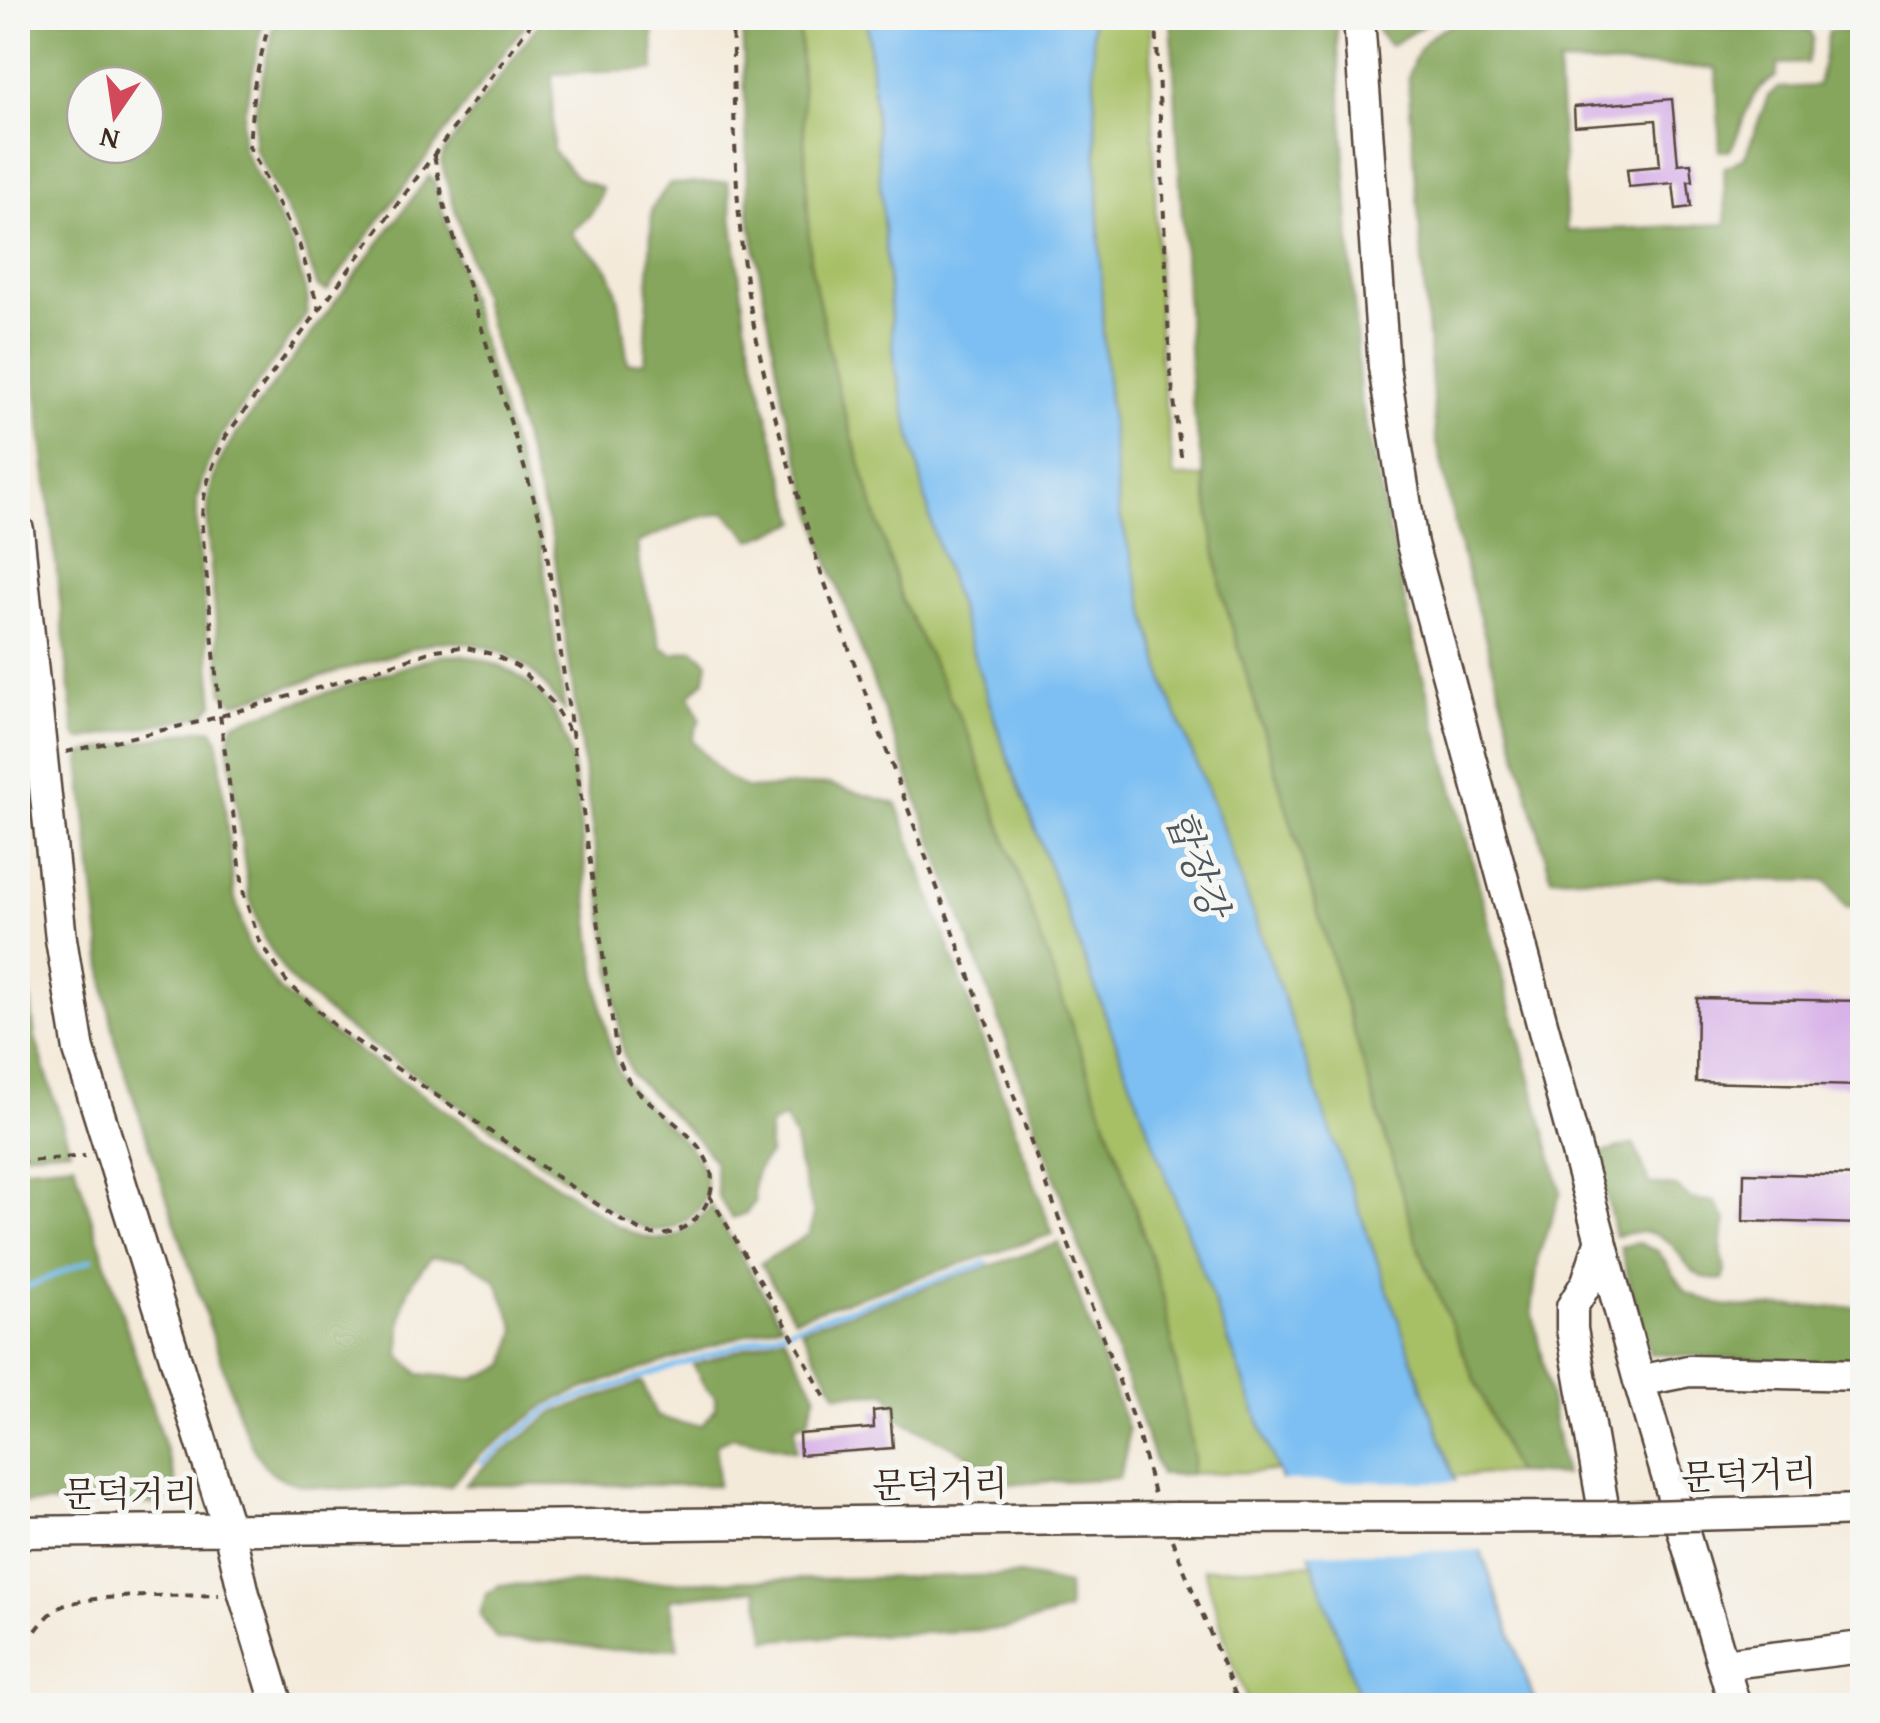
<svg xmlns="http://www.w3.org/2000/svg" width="1880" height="1723" font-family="'Gentium Book Plus','Noto Serif KR',serif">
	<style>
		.green { fill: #a7c066; stroke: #717542; stroke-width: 2.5 }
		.forest { fill: #85a65b; stroke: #60683c; stroke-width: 2.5; fill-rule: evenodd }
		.water { fill: #7dbff2; stroke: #5c7488; stroke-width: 2.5 }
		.pier { fill: #f4eada }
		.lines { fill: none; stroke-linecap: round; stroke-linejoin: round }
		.stream { stroke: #7dbff2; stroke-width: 5 }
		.building { fill: #d5ace7 }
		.secondary-casing { stroke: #57473a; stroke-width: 35 }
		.path { stroke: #57473a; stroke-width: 4; stroke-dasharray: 8 8; stroke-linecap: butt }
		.secondary { stroke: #fff; stroke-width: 30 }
		.secondary-bridge-casing { stroke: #57473a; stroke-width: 35; stroke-linecap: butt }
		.secondary-bridge { stroke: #fff; stroke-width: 30 }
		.labels { text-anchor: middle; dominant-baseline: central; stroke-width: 10; stroke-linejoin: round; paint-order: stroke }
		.street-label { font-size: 35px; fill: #3b2a1e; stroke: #f6f6f2 }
		.water-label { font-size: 38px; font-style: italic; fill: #4f575e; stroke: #f6f6f2 }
	</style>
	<rect width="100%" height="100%" fill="#f6f6f2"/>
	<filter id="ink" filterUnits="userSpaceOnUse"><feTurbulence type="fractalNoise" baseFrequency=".01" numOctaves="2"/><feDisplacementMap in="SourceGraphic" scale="20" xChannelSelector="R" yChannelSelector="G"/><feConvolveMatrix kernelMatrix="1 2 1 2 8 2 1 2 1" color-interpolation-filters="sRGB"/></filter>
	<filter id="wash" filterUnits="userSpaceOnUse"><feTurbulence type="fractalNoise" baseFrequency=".0048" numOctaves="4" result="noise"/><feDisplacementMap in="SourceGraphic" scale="40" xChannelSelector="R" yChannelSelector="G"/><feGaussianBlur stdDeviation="2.25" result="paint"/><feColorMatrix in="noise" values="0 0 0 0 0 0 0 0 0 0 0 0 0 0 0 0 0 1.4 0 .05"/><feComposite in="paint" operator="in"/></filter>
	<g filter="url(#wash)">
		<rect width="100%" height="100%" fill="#f4eada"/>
		<!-- green -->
		<path class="green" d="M799 18H867L895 366 934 534 1002 741 1278 1471 1190 1474 1194 1459 1163 1296 1123 1170 969 736 902 601 838 390 810 261Z
			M1092 18H1150L1160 359 1174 477H1204L1222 593 1419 1249 1515 1473 1454 1476 1221 824 1167 691 1119 512 1103 334Z
			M1313 1564 1362 1705H1249L1230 1655 1204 1569Z"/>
		<!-- forest -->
		<path class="forest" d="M18 18H264L242 124 243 149 293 247 308 300 306 315 223 433 207 466 197 498V528L214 703 204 715 80 740 75 734 18 225ZM85 85H145V145H85Z
			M276 18H530L327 291 318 287 301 240 254 147 255 110Z
			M543 18H653L654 70 552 74 553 151 578 179 602 188C600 208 586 220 571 232 579 248 600 254 609 271 622 297 623 335 628 363L645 362 652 208 669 184 728 182 745 321 772 434 798 522 752 540 725 512 693 519 637 543 639 565 661 647 674 654 693 649 708 662 705 680 690 695 700 719 692 740 725 776 748 789 828 784 897 804 1053 1234 794 1318 760 1264 809 1234 814 1214 798 1163 795 1138 784 1118 769 1126V1155C755 1168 751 1184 755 1202L746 1213 732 1219 718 1196 714 1161 698 1140 632 1075 623 1053 552 537 441 162 444 152Z
			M742 18H799L810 261 838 390 902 601 969 736 1123 1170 1163 1296 1194 1459 1190 1474 1160 1475 997 1014 827 558 784 405 749 214Z
			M1171 18H1336L1360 396 1414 642 1561 1192 1539 1254 1532 1309 1565 1475 1515 1473 1419 1249 1222 593 1192 401Z
			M1377 18H1436L1390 46 1378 32Z
			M1461 22 1809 30 1813 38 1807 63 1778 64 1776 77C1745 90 1746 125 1730 150L1720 151 1716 68 1558 64 1567 231 1726 224 1724 168 1745 157 1768 96 1778 88 1818 86 1829 30 1862 31V908L1846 907 1827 881 1551 877 1458 539 1436 438 1408 80C1415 48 1428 30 1461 22Z
			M429 176 434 181 539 534 565 711C557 704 550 690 541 681 513 649 475 640 434 642L235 703 223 693 207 528 209 495 216 469 230 443Z
			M461 655C498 662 528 675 550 707 574 743 576 789 581 831 590 904 593 986 613 1057 628 1110 709 1140 706 1189 705 1214 674 1233 651 1230 642 1228 631 1222 622 1218L341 1024 289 979 263 937 249 896 228 744 234 723 438 656Z
			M203 729 213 730 218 740 234 894 248 945 279 990 330 1032 618 1226C661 1247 681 1244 711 1205L781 1323 585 1388 547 1404 479 1456 450 1485C408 1486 316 1497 281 1478 257 1466 248 1438 239 1415L117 1048 106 995 80 761 82 754 97 750ZM432 1257 464 1259 496 1280 516 1329 506 1365 474 1379 419 1374 400 1355C401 1311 400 1290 432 1257Z
			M18 898 35 1037 70 1149 18 1153Z
			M1634 1144 1650 1184 1676 1187 1691 1199 1715 1202 1726 1221C1723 1233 1720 1243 1722 1255 1723 1265 1727 1269 1723 1279 1670 1286 1692 1215 1615 1236L1598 1154Z
			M74 1163 176 1482 171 1498 160 1504 18 1503V1168Z
			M1059 1243 1128 1430 1126 1455 1119 1478 1005 1484 972 1457 897 1418V1408L887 1393 837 1394 801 1329Z
			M1637 1243 1658 1251 1687 1293 1726 1307H1862V1364L1650 1354 1620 1247Z
			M784 1335 816 1393 808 1421 795 1425 796 1451 733 1437 716 1444 718 1485H465L484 1467 553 1413 642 1382 656 1416 680 1423 702 1425 715 1409V1396L705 1387 693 1365Z
			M1022 1575 1067 1585 1068 1611 1005 1629 767 1640 757 1589 670 1599 678 1648 614 1650 553 1642 497 1640 480 1615 486 1594 500 1585Z"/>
		<!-- water -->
		<path class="water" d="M867 18H1092L1103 334 1119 512 1167 691 1221 824 1536 1705H1362L1313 1564 1002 741 934 534 895 366Z"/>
		<!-- pier -->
		<path class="pier" d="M1277 1481 1461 1482 1486 1550 1304 1553Z"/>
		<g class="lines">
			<!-- stream -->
			<path class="stream" d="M18 1291 92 1259
				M482 1462 549 1409 572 1400 986 1263"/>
		</g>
		<g id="blocks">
			<!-- building -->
			<path class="building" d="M1672 99 1678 164 1691 163 1693 181H1688L1691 207 1676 209 1673 183 1629 187 1627 169 1660 166 1656 120 1575 126 1574 107Z
				M1697 998 1862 1001V1086L1696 1082Z
				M1744 1173 1862 1176V1224L1743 1221Z
				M890 1409 893 1448 800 1455 799 1434 874 1428 873 1411Z"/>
		</g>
	</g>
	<g filter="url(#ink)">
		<use href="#blocks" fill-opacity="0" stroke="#57473a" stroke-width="2.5"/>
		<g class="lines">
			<!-- secondary casing -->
			<g class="secondary-casing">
				<path id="secondary" d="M1359 18 1384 367 1412 544 1639 1381 1735 1706
					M18 530 61 939 79 1050 229 1530 244 1594 278 1706
					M1601 1239 1587 1282 1572 1307V1329L1605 1517
					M1639 1381 1689 1371 1862 1375
					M1767 1513 1862 1510
					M18 1532 1175 1518
					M1723 1664 1862 1647"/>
			</g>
			<!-- path -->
			<path class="path" d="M270 18 254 86 249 146 299 244 319 309
				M732 18C735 118 733 221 753 321 769 405 796 488 820 570L1137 1430 1154 1494
				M1156 18 1170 368 1182 464
				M434 156 445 208 544 532 617 1056C621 1065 625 1076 631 1084 654 1111 694 1130 708 1163 724 1198 689 1240 651 1234 641 1232 631 1225 622 1221L337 1028 286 981 259 940 244 895 220 715 202 528C201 493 211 468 226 436L535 18
				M66 752 203 721 335 683 436 650 462 647 492 654 518 667 551 701 570 733
				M18 1162 85 1156
				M709 1195 785 1323 828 1403
				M1172 1540 1240 1706
				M18 1657C29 1641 40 1621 57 1609 84 1592 183 1597 219 1595"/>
			<!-- secondary -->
			<use href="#secondary" class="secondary"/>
			<!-- secondary-bridge casing -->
			<g class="secondary-bridge-casing">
				<path id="secondary-bridge" d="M1175 1518 1605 1517 1767 1513"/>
			</g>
			<!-- secondary-bridge -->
			<use href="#secondary-bridge" class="secondary-bridge"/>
		</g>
	</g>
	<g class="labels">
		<!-- street labels -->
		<g class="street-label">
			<text transform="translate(1749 1475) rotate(-2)">문덕거리</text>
			<text transform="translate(940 1484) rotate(-1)">문덕거리</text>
			<text x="130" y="1493">문덕거리</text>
		</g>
		<!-- water labels -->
		<g class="water-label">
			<text transform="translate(1198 863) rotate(70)">합장강</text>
		</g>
	</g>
	<!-- margin -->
	<rect width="1880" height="1723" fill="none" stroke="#f6f6f2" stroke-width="60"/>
	<!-- north arrow -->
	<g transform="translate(115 115) rotate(193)"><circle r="48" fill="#f6f6f2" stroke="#aba49d" stroke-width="2.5"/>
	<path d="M0-8L18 38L0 25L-18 38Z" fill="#d1495b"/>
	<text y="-15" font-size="28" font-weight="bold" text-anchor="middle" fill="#3b2a1e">N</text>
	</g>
</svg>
